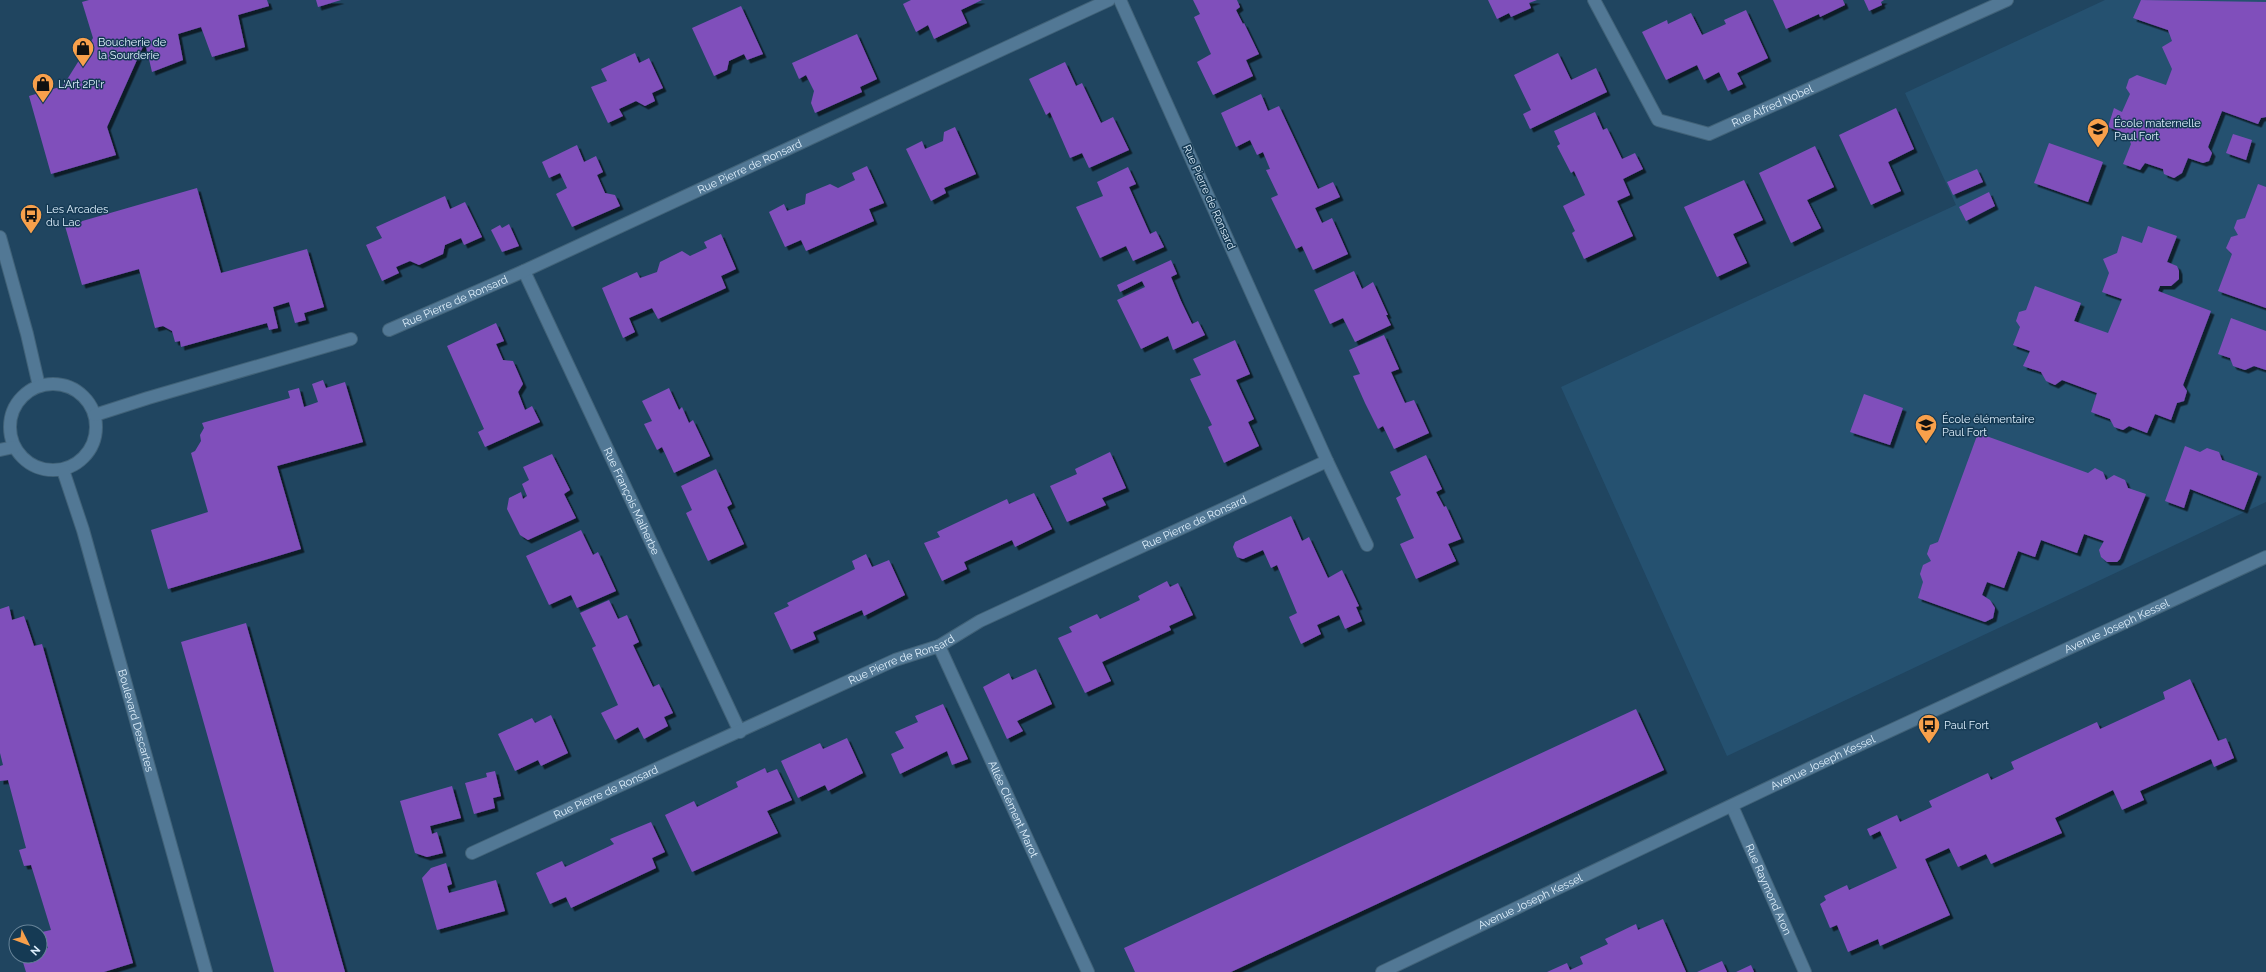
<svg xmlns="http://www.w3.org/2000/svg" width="2266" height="972" font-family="Raleway,sans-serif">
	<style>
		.built { fill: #255170 }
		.building { fill: #804fbb; filter: url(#shadow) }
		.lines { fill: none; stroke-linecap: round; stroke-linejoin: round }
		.minor-casing { stroke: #416278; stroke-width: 14 }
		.minor { stroke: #527895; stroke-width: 12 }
		.labels { text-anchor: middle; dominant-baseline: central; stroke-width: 3; stroke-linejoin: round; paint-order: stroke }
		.poi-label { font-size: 11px; fill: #dff0fd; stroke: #153a54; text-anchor: start }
		.street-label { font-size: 11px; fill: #dff0fd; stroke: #153a54 }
	</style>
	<defs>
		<filter id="shadow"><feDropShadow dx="3.5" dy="3.5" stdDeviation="0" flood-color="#0009"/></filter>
	</defs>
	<rect width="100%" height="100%" fill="#204560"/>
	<!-- built -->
	<path class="built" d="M2105 0H2266V502L1727 756 1561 387 1956 205 1905 93Z"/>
	<!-- building -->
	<path class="building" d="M89 0H267L269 6 238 15 245 47 212 57 201 27 178 34 183 60 152 72 145 42 107 127 116 155 51 174 29 96 63 86 93 38 82 2Z
		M316 0H341L318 7Z
		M911 0H982L961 10 967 23 934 39 928 25 916 32 903 4Z
		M1193 0H1237L1240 7 1236 10 1243 24 1244 23 1259 54 1246 60 1253 76 1213 95 1197 62 1211 54 1194 17 1200 14Z
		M1488 0H1537L1529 3 1531 8 1511 17 1509 13 1497 19Z
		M1773 0H1843L1845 5 1820 17 1819 14 1786 29Z
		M1864 0H1884L1881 2 1882 5 1869 11Z
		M2141 0 2266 2V117L2261 118 2258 124 2222 111 2208 147 2212 153 2209 161 2203 163 2188 158 2182 173 2174 178 2164 174 2163 169 2145 163 2140 170 2123 164 2131 144 2127 134 2108 127 2114 108 2122 112 2130 94 2126 88 2129 79 2137 75 2166 85 2172 69 2162 47 2172 41 2168 30 2133 18Z
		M741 6 763 54 747 60 744 54 729 61 727 70 714 76 692 28Z
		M1746 10 1768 58 1737 73 1743 84 1728 91 1719 72 1704 80 1697 65 1666 80 1642 32 1667 20 1668 24 1691 13 1702 35 1726 24 1724 20Z
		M857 34 877 79 860 87 862 92 815 113 811 103 814 91 806 75 799 79 792 63Z
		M635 53 639 63 649 58 663 88 652 93 655 101 645 106 636 101 619 109 623 116 608 123 591 87 607 81 601 69Z
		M1558 53 1571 80 1596 68 1607 92 1530 129 1523 114 1531 110 1514 75Z
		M1065 62 1076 86 1082 83 1101 123 1113 117 1129 150 1089 168 1082 153 1070 158 1050 112 1046 115 1029 79Z
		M1261 94 1268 111 1279 106 1318 189 1333 182 1340 197 1315 208 1322 223 1332 218 1348 254 1313 270 1302 246 1296 249 1271 198 1278 195 1266 170 1270 169 1263 152 1257 155 1250 140 1236 147 1221 113Z
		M1896 108 1914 149 1888 162 1901 191 1871 205 1839 135Z
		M1595 112 1603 130 1607 128 1622 159 1635 153 1643 169 1623 179 1630 195 1617 201 1633 236 1584 259 1572 233 1575 231 1563 206 1585 195 1574 171 1571 173 1557 146 1560 144 1554 131Z
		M955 127 976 174 944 188 946 193 931 201 906 149 922 141 925 149 943 141 944 132Z
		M2233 134 2252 140 2246 160 2226 153Z
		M2049 143 2103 162 2088 202 2034 183Z
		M577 145 584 162 596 156 603 172 597 175 605 193 615 195 620 206 572 227 556 194 567 188 560 173 549 178 542 162Z
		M1815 146 1834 187 1807 200 1821 228 1791 243 1759 173Z
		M867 166 884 203 869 209 874 221 806 251 801 240 785 247 769 212 784 204 787 211 805 204 806 194 830 184 838 188 855 180 852 173Z
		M1128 167 1136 184 1129 187 1150 234 1156 231 1164 247 1133 261 1126 246 1100 258 1076 207 1103 196 1097 182Z
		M1977 169 1983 182 1953 195 1947 182Z
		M1744 180 1763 220 1733 234 1747 263 1717 277 1684 207Z
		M2258 184 2266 187V308L2218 291 2232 254 2226 248 2231 237 2238 235 2234 228 2237 220 2245 218Z
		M197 188 221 273 307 249 324 307 304 313 306 320 295 323 289 302 273 307 278 328 269 330 267 323 181 347 180 341 175 342 172 331 163 326 155 328 139 269 82 285 65 226Z
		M1989 192 1995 206 1966 221 1959 207Z
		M445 196 450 209 465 202 482 237 464 245 461 238 445 245 443 254 419 265 410 261 396 267 399 273 382 281 366 245 382 238 376 227Z
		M509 224 519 246 502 252 491 230 500 225 502 228Z
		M2148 226 2177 236 2167 262 2177 266 2179 271V279L2171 286H2160L2158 291 2211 311 2183 385 2187 391 2184 401 2177 403 2171 420 2155 414 2147 433 2129 426 2123 430 2114 427 2110 419 2091 412 2097 393 2062 380 2055 385 2046 381 2041 372 2023 366 2030 351 2013 345 2020 327 2016 321 2019 312 2026 310 2035 286 2081 303 2074 321 2108 333 2122 299 2102 292 2109 273 2103 259 2117 253 2122 236 2142 243Z
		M721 234 736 269 721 276 726 288 658 319 652 308 629 318 635 332 623 338 602 288 637 272 640 278 657 272 660 262 682 251 690 256 707 248 704 242Z
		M1171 260 1177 274 1171 277 1181 301 1192 324 1198 321 1205 335 1173 350 1168 336 1141 349 1117 300 1145 287 1142 281 1120 292 1117 285Z
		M1354 271 1362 289 1373 282 1388 315H1386L1391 325 1355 342 1343 318 1330 324 1314 290Z
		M2231 318 2266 331V370L2254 366 2245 370 2233 366 2230 358 2218 354Z
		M496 323 504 341 496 344 503 360 513 361 523 384 518 392 525 410 532 406 540 422 485 447 478 432 484 429 447 346Z
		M1384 335 1399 369 1391 372 1405 403 1414 400 1429 433 1394 449 1383 426 1378 429 1365 403 1353 376 1360 374 1349 350Z
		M1235 340 1250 374 1236 380 1254 419 1248 422 1259 446 1224 463 1208 427 1212 425 1190 379 1201 375 1193 359Z
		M323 380 326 388 345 382 363 442 277 466 301 549 168 589 151 530 208 512 191 453 195 451 201 441 200 435 204 428 202 423 290 398 288 391 299 388 304 407 318 402 312 384Z
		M669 388 679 410 682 407 689 423 693 420 710 456 674 473 662 447 657 450 644 424 652 421 642 401Z
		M1864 394 1903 408 1890 445 1850 432Z
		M1978 433 2088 473 2095 468 2103 472 2106 480 2114 475 2125 480 2128 488 2146 494 2120 559 2117 562H2107L2101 557 2099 550 2104 541 2084 534 2077 553 2041 540 2035 557 2018 551 2004 588 1987 582 1982 595 1990 600 1995 608 1993 618 1985 622 1918 598 1923 582 1920 574 1923 565 1931 561 1927 554 1930 545 1938 542Z
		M2185 446 2200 452 2207 448 2219 452 2222 460 2258 473 2244 510 2190 489 2184 508 2165 501Z
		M1110 452 1126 488 1102 498 1106 505 1067 522 1050 486 1077 474 1075 469Z
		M552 454 570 490 564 494 576 518 528 540 520 535 507 509 509 498 521 492 523 499 527 496 522 484 529 480 523 467Z
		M1426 455 1442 489 1436 492 1444 507 1446 506 1461 539 1448 544 1456 561 1416 579 1400 544 1414 538 1396 498 1401 495 1390 472Z
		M716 469 732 504 727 507 744 544 708 561 686 513 692 510 681 486Z
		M1034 493 1052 529 1015 547 1012 540 964 562 967 569 942 581 924 543 940 537 937 532 1007 499 1009 504Z
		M1291 516 1302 541 1309 537 1328 578 1342 570 1359 606 1356 607 1362 621 1345 629 1339 615 1317 625 1321 634 1301 644 1289 617 1297 613 1277 565 1271 568 1263 550 1243 559 1237 557 1233 547 1235 542Z
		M581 530 593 555 598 552 616 591 577 608 571 595 549 605 526 556Z
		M866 554 872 567 889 560 905 595 864 616 862 610 813 632 816 639 791 650 774 613 789 606 787 603 855 569 852 561Z
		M1167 581 1170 587 1178 583 1193 615 1169 626 1171 630 1102 662 1111 681 1085 693 1058 638 1072 632 1069 627 1097 614 1100 619 1140 600 1138 596Z
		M609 600 618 619 627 615 639 642 633 645 653 687 659 684 673 713 664 717 668 726 644 739 638 727 615 740 601 713 618 705 592 648 596 646 580 613Z
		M9 606 12 620 24 616 34 646 42 644 133 963 104 972H26L21 956H40V950L48 948 42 932 51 930 31 865 24 866 19 850 26 848 8 780 0 781V766L3 765 0 753V609Z
		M246 623 345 972H274L181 642Z
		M1036 669 1052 704 1017 721 1023 731 1007 739 983 687 1009 673 1012 680Z
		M2190 679 2218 741 2226 738 2234 758 2214 767 2211 759 2140 791 2144 800 2122 810 2113 790 2055 818 2062 833 1991 864 1986 854 1958 867 1949 848 1925 859 1950 915 1880 946 1878 939 1848 952 1837 925 1830 928 1820 904 1826 900 1824 896 1847 885 1849 890 1897 868 1880 831 1870 836 1867 829 1897 815 1900 822 1932 807 1929 801 1988 773 1991 780 2014 769 2011 762 2097 722 2100 729 2165 699 2163 692Z
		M943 704 968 759 952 765 947 751 900 774 891 754 904 748 895 732 918 722 915 716Z
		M1636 709 1664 770 1231 972H1135L1124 948Z
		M551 715 568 753 541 766 538 760 515 771 498 734 532 718 535 723Z
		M847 738 863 773 828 791 825 785 798 798 781 761 820 743 823 749Z
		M765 768 767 773 777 769 792 800 767 811 778 833 692 872 665 815 694 801 697 807 738 787 736 782Z
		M495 771 501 796 493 798 495 808 474 814 465 783 487 777 486 773Z
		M452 786 461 818 430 826 432 834 437 832 443 853 427 857 415 853 400 801Z
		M651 822 665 852 652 858 656 868 571 908 566 897 550 904 536 873 562 861 565 867 614 844 610 839Z
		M446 863 452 884 447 886 449 893 496 880 505 911 437 930 422 878 431 868Z
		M1663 919 1686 972H1547L1567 963 1570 970 1583 964 1580 957 1608 944 1605 939 1636 924 1638 930Z
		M1722 961 1727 972H1697Z
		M1751 965 1754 972H1736Z"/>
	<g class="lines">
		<!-- minor casing -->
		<g class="minor-casing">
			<g id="minor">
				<path id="s1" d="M1594 0 1658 120 1709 134 2007 0"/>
				<path d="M0 237 27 334 39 386"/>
				<path id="s2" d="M524 271 740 732"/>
				<path id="s3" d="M389 330 524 271 1109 0"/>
				<circle cx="53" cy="427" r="43"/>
				<path d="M95 415 148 398 351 339"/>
				<path d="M0 450 14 447"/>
				<path d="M1327 461 1367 545"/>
				<path id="s4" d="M63 470 83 530 206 972"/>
				<path id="s5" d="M939 646 1088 972"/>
				<path id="s6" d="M1732 806 1805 972"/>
				<path id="s7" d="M472 853 895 660 939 646 980 621 1327 461 1120 0"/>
				<path id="s8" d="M1382 972 1829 759 2266 557"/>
			</g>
		</g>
		<!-- minor -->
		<use href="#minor" class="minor"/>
	</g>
	<!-- icons -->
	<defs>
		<g id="shop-pin" transform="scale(1.15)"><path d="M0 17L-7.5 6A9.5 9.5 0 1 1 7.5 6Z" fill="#f8a04b" stroke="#153a54"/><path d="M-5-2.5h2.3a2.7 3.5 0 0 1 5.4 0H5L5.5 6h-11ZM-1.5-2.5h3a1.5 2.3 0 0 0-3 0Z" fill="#111"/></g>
		<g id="school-pin" transform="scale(1.15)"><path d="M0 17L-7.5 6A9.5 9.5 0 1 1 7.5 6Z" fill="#f8a04b" stroke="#153a54"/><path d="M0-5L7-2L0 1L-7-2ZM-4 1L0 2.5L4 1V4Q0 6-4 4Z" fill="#111"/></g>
		<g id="bus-pin" transform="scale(1.15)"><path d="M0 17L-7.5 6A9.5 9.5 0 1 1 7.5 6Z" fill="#f8a04b" stroke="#153a54"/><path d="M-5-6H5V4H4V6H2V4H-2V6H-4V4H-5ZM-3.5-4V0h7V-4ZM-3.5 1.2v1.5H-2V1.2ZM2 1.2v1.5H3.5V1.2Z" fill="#111"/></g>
	</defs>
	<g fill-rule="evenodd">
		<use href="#shop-pin" x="83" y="48"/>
		<use href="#shop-pin" x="43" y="84"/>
		<use href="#school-pin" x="2098" y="129"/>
		<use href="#bus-pin" x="31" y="215"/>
		<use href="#school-pin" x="1926" y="425"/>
		<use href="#bus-pin" x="1929" y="725"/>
	</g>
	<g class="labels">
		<!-- poi labels -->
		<g class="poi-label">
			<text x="98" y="42">Boucherie de<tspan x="98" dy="13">la Sourderie</tspan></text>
			<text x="58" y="84">L'Art 2Pl'r</text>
			<text x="2114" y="123">École maternelle<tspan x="2114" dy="13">Paul Fort</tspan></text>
			<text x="46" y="209">Les Arcades<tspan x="46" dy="13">du Lac</tspan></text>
			<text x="1942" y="419">École élémentaire<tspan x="1942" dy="13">Paul Fort</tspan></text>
			<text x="1944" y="725">Paul Fort</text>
		</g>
		<!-- street labels -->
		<g class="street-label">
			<text stroke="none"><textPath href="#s1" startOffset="258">Rue Alfred Nobel</textPath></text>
			<text stroke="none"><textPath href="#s3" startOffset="396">Rue Pierre de Ronsard</textPath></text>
			<text transform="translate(1209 197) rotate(66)">Rue Pierre de Ronsard</text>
			<text stroke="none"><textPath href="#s3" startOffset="72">Rue Pierre de Ronsard</textPath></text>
			<text stroke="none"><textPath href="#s2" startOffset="254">Rue François Malherbe</textPath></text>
			<text stroke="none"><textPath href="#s7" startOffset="795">Rue Pierre de Ronsard</textPath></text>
			<text stroke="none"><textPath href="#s8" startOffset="812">Avenue Joseph Kessel</textPath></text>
			<text stroke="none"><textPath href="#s7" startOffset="471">Rue Pierre de Ronsard</textPath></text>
			<text stroke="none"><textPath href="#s4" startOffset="261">Boulevard Descartes</textPath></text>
			<text stroke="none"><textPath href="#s8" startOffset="488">Avenue Joseph Kessel</textPath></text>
			<text stroke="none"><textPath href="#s7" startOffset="147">Rue Pierre de Ronsard</textPath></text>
			<text stroke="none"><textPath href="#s5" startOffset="179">Allée Clément Marot</textPath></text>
			<text stroke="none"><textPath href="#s6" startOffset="91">Rue Raymond Aron</textPath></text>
			<text stroke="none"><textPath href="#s8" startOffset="164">Avenue Joseph Kessel</textPath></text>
		</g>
	</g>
	<!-- north arrow -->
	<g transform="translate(28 944) rotate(132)"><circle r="19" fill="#153a54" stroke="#668398"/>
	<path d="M0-3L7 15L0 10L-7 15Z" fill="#f8a04b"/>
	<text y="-6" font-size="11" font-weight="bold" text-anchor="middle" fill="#dff0fd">N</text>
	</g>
</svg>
